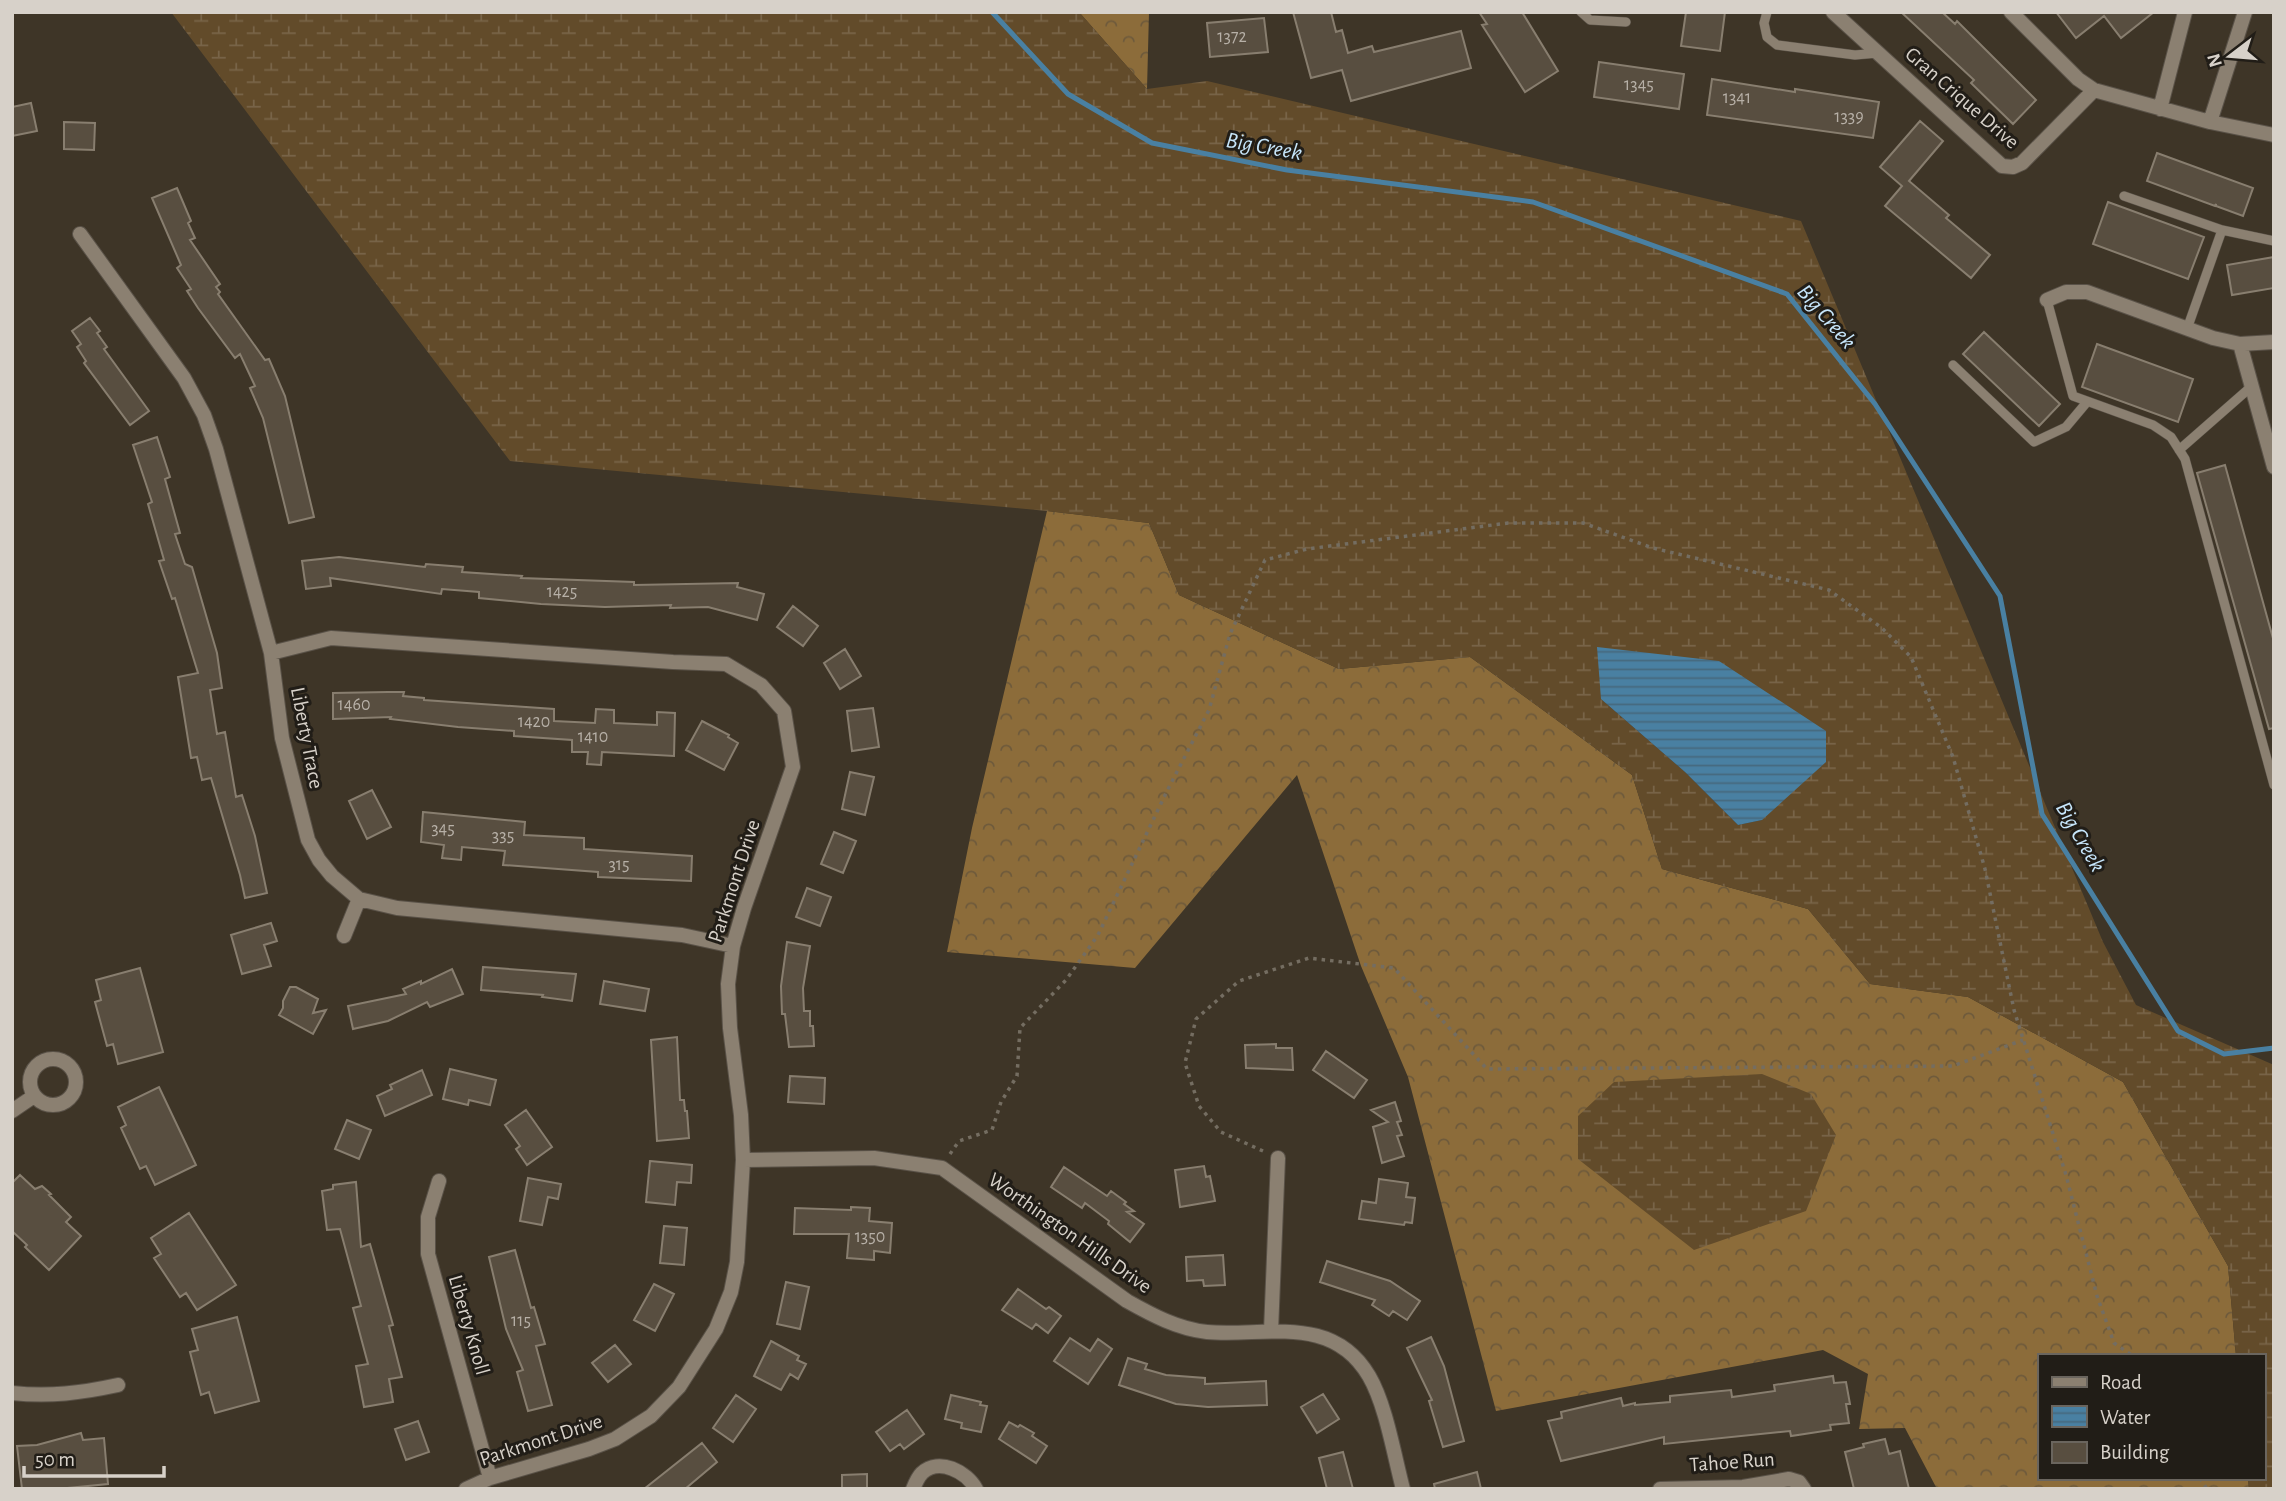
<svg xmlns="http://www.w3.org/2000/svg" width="2286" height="1501" font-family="'Alegreya Sans',sans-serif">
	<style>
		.forest { fill: url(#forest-crowns) }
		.wetland { fill: url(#wetland-marsh); fill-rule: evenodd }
		.water { fill: url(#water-rules) }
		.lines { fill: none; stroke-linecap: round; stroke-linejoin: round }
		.stream { stroke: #4980a2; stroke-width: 5 }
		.building { fill: #584e40; stroke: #887e6f; stroke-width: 2 }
		.lane-casing { stroke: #5a5248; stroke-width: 10 }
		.street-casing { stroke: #5a5248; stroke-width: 16 }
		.path { stroke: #746d61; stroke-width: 3.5; stroke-dasharray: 3.5 5; stroke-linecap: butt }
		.lane { stroke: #8b8071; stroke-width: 9 }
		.street { stroke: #8b8071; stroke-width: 14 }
		.labels { text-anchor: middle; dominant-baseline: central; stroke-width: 6; stroke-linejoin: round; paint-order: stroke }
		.number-label { font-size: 18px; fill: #b7b0a7 }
		.street-label { font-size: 21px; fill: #d7d1c9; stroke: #211d17 }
		.water-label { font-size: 23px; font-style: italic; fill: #c7e6fb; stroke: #211d17 }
	</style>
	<defs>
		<pattern id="forest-crowns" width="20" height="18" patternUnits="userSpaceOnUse" patternTransform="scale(1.75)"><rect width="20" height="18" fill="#8c6c3a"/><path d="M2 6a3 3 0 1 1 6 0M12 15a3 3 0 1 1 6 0" fill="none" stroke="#6e5a3b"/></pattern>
		<pattern id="wetland-marsh" width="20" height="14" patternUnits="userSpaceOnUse" patternTransform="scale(1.75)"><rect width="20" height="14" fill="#624b2a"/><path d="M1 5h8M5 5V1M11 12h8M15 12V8" fill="none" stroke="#786448"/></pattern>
		<pattern id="water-rules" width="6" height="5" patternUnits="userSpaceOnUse" patternTransform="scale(1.75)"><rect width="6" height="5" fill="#4980a2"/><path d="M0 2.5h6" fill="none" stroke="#46697e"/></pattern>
	</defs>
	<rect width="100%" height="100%" fill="#3e3527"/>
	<!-- forest -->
	<path class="forest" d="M1079 12H1149L1147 89Z
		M1047 511 1149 523 1179 595 1339 669 1470 657 1632 775 1662 869 1808 909 1870 984 1968 997 2123 1082 2228 1266 2236 1356H2039V1478H2248L2249 1489H1937L1905 1428 1859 1429 1868 1374 1823 1350 1496 1411 1408 1077 1361 966 1297 775 1135 968 947 952 972 828Z"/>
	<!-- wetland -->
	<path class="wetland" d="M171 12H1079L1147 89 1207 81 1801 221 2103 942 2136 1005 2274 1065V1489H2249L2248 1478H2263V1356H2236L2228 1266 2123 1082 1968 997 1870 984 1808 909 1662 869 1632 775 1470 657 1339 669 1179 595 1149 523 1047 511 510 461ZM1601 699 1762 820 1738 825 1685 772Z
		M1762 1074 1811 1094 1836 1135 1806 1211 1694 1250 1578 1159V1116L1614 1082Z"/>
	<!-- water -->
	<path class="water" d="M1597 647 1719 661 1826 731V762L1762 820 1738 825 1685 772 1601 699Z"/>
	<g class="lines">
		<!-- stream -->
		<path class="stream" d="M992 12 1068 94 1152 143 1287 170 1533 202 1787 294 1875 404 2000 596 2042 814 2178 1031 2224 1054 2274 1048"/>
	</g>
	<!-- building -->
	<path class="building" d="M1293 12H1331L1336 32 1342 30 1348 53 1372 46 1374 52 1461 31 1471 68 1351 101 1342 70 1311 78Z
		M1479 12H1522L1558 71 1525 92 1482 25 1487 24Z
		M1686 12H1725L1720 51 1681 46Z
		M1901 12H1942L1955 24 1957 21 2036 100 2013 124 1971 83 1974 80Z
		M2056 12H2154L2121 38 2104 16 2076 38Z
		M1264 18 1268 52 1210 57 1207 23Z
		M1599 62 1684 74 1679 109 1594 97Z
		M1712 79 1795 92V89L1879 102 1873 138 1707 115Z
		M31 103 37 131 12 136V107Z
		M1920 121 1943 141 1909 181 1949 215 1946 218 1990 255 1971 278 1885 206 1902 186 1880 167Z
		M64 122 95 123 94 150 64 149Z
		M2157 153 2253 188 2243 216 2216 206V204L2215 206 2147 181Z
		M177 188 191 221 188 223 195 238 190 240 220 284 216 287 220 292 218 294 265 360 269 359 285 396 314 517 289 523 263 418 250 388 255 386 240 354 235 358 198 308 187 291 191 289 177 268 181 265 152 198Z
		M2108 202 2204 237 2188 279 2093 244Z
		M2274 257V288L2232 295 2227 265Z
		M90 318 100 331 97 333 107 347 104 349 149 411 130 425 84 363 86 361 77 347 81 344 72 331Z
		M1984 332 2060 404 2039 426 1963 354Z
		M2097 344 2193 379 2178 422 2082 387Z
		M157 437 170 477 165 479 180 533 175 534 185 564 192 567 217 653 222 688 210 690 217 734 225 732 236 797 242 795 255 836 267 893 245 898 240 875 211 778 202 780 197 757 191 758 178 677 198 673 175 598 172 599 159 561 164 560 148 504 152 502 133 445Z
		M2225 465 2274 642V728L2269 729 2197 473Z
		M339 557 425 567 426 564 463 567 462 572 522 576 521 578 634 582V585L738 583 737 587 764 594 757 620 708 607 670 608 671 605 605 607 541 604 479 598V592L442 589 441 594 330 578 331 586 306 589 302 561Z
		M793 606 818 626 803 646 777 627Z
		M845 649 861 676 840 689 824 663Z
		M388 692H404L403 696 424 698V700L554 709V721L595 723 596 709 614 710V723L657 725V712L675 713 674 756 602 752 601 765 587 764 588 752H572V740L514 736V731L458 727 390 719 391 717 333 719V693Z
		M873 708 879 747 852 751 847 711Z
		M702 721 729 735 728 737 738 743 724 770 686 750Z
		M850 772 874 777 865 815 842 809Z
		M372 790 391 827 367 839 349 801Z
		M423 812 525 822 524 835 584 838V849L692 856 691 881 598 877V872L503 865 505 851 462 847 461 860 442 858 444 845 421 842Z
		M834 832 856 841 843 873 821 864Z
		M807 888 831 897 820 926 796 917Z
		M271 923 277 941 264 945 271 966 242 974 231 935Z
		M787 942 810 946 803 988 804 1011H810V1026H813L814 1046 789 1047 785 1014H782L781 986Z
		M483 967 576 974 572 1001 542 997 543 995 481 990Z
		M140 968 163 1052 118 1064 113 1044 107 1046 95 1002 101 1000 96 980Z
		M452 969 463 994 430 1007 427 1002 388 1021 353 1029 348 1006 406 994 403 989 421 981V984Z
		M604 981 649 989 645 1011 600 1004Z
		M290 987H296L318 999 313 1013 326 1010 313 1034 279 1015 283 1008V1001Z
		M677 1037 680 1100H684L685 1111H687L689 1138 657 1141 651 1040Z
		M1276 1044V1048H1292L1293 1070 1246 1068 1245 1045Z
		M1326 1051 1367 1080 1354 1098 1313 1070Z
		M450 1069 496 1080 490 1105 469 1100 468 1105 443 1099Z
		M422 1070 432 1095 385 1116 377 1096 392 1089 390 1085Z
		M790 1076 825 1078 824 1104 788 1102Z
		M159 1087 196 1165 155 1185 146 1166 140 1169 121 1128 126 1125 118 1107Z
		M1395 1102 1401 1121 1397 1122 1402 1135 1397 1136 1404 1156 1382 1163 1373 1127 1388 1122 1371 1110Z
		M526 1110 552 1147 527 1165 516 1149 520 1146 505 1125Z
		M347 1120 371 1130 359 1159 335 1149Z
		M650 1161 692 1165 691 1183 677 1182 675 1205 646 1202Z
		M1204 1166 1206 1177 1210 1176 1215 1201 1180 1207 1175 1170Z
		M1064 1167 1107 1196 1111 1191 1126 1202 1124 1204 1134 1211 1127 1212 1144 1224 1130 1242 1108 1224 1109 1221 1085 1203 1082 1208 1051 1187Z
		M20 1175 35 1189 42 1186 51 1194 49 1195 71 1217 66 1222 81 1236 49 1270 25 1247 27 1245 12 1231V1183Z
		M528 1178 561 1184 558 1199 548 1197 542 1225 520 1221Z
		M1379 1179 1408 1183 1406 1197 1415 1198 1412 1223 1405 1222 1404 1225 1359 1219 1362 1201 1376 1203Z
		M356 1182 361 1247 370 1244 393 1325 389 1326 402 1377 389 1379 393 1402 364 1407 356 1366 368 1364 353 1308 361 1306 340 1229 327 1230 322 1191 333 1189V1185Z
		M851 1207 870 1208 869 1221 892 1223 890 1253 874 1251V1260L847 1258 849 1234H794L795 1208 851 1210Z
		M189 1213 236 1285 197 1310 186 1293 180 1297 154 1258 161 1254 151 1238Z
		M664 1226 687 1228 684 1265 660 1263Z
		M515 1250 531 1308 534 1307 545 1344 536 1346 552 1405 528 1411 517 1372 523 1370 506 1329 489 1257Z
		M1223 1255 1225 1285 1204 1286 1203 1280 1187 1281 1186 1257Z
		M1327 1261 1390 1281 1420 1301 1407 1320 1393 1311 1389 1316 1372 1305 1375 1300 1320 1282Z
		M786 1282 809 1287 800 1329 777 1324Z
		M654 1284 674 1294 655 1331 634 1320Z
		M1018 1289 1046 1309 1049 1307 1061 1316 1048 1333 1036 1324 1032 1329 1002 1310Z
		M237 1317 259 1401 215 1413 209 1392 201 1395 190 1352 198 1350 192 1329Z
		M1431 1337 1444 1366 1464 1441 1443 1447 1429 1401 1432 1400 1407 1348Z
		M1070 1338 1090 1351 1098 1339 1112 1349 1088 1384 1054 1361Z
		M771 1341 799 1356 797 1360 806 1364 798 1379 790 1374 781 1390 754 1376Z
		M615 1345 631 1364 608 1382 592 1363Z
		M1128 1358 1147 1364 1145 1369 1166 1375 1205 1378V1384L1266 1381 1267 1405 1208 1407 1176 1404 1119 1385Z
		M1833 1376 1834 1383 1846 1382 1850 1404H1846L1849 1423 1830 1425 1831 1430 1791 1436 1790 1431 1664 1444V1437L1561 1461 1548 1421 1562 1418 1561 1412 1621 1398 1623 1406 1635 1403V1405L1670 1402V1396L1731 1390 1732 1397 1775 1391 1774 1385Z
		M1323 1394 1339 1419 1317 1433 1301 1407Z
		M736 1395 756 1409 733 1442 713 1428Z
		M951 1395 981 1402 980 1405 987 1406 981 1432 961 1428 962 1423 945 1419Z
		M907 1410 924 1434 904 1449 900 1444 890 1451 876 1432Z
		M418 1421 429 1452 406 1460 395 1429Z
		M1009 1422 1018 1427 1020 1425 1034 1433 1032 1436 1047 1446 1036 1463 999 1439Z
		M81 1433 83 1440 104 1438 108 1484 57 1489H22L17 1446 37 1445Z
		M1885 1439 1889 1454 1900 1451 1909 1489H1854L1845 1452 1864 1447 1863 1444Z
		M702 1443 717 1462 685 1489H644Z
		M1343 1452 1353 1489H1327L1319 1458Z
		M1477 1472 1481 1489H1435L1434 1484Z
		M867 1474V1489H842V1475Z"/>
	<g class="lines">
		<!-- lane casing -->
		<g class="lane-casing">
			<path id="lane" d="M1581 12 1590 20 1626 22
				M1767 12 1764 23 1767 37 1777 45 1855 55 1878 53
				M2124 196 2222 230
				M2047 300 2073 396 2153 425 2171 437 2185 459 2274 785
				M2187 329 2222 230 2274 241
				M1953 365 2034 442 2066 427 2087 402
				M2179 450 2252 386"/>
		</g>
		<!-- street casing -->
		<g class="street-casing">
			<path id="street" d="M1833 12 2002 166 2013 167 2022 163 2094 90
				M2011 12 2078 79 2094 90 2210 122 2274 135
				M2160 109 2185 12
				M2210 122 2245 12
				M80 234 184 378 204 415 216 449 271 653 282 738 308 840 319 860 332 876 359 899 397 908 682 935 733 946
				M2047 300 2066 292H2087L2213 338 2240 344 2274 342
				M2240 344 2274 467
				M271 653 331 638 673 662 726 664 761 685 784 711 793 767 744 908 733 946 728 984 730 1028 741 1115 743 1160 737 1262 731 1292 716 1329 679 1387 651 1416 615 1439 589 1449 490 1478 466 1489
				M344 936 359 899
				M30 1082a23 23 0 1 1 46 0a23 23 0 1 1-46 0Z
				M12 1111 34 1096
				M743 1160 874 1158 942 1168 1127 1301C1152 1315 1178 1329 1207 1332 1265 1337 1332 1313 1369 1376 1386 1405 1394 1455 1403 1489
				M439 1181 428 1217V1254L490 1478
				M1271 1331 1278 1158
				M12 1393C50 1397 81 1393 118 1385
				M913 1489C915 1484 918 1477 922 1473 939 1457 967 1472 976 1489
				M1660 1489 1743 1487 1789 1479 1799 1482 1804 1489"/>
		</g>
		<!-- path -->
		<path class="path" d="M1263 1151 1221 1132 1199 1106 1185 1063 1196 1019 1239 981 1309 958 1394 968 1487 1069 1953 1066 2023 1040
			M950 1154 959 1141 992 1130 1001 1102 1017 1076 1020 1028 1066 980 1098 935 1167 791 1209 710 1230 634 1265 560 1307 549 1508 523H1583L1653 548 1829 590 1882 628 1911 657 1953 757 1985 869 2014 1010 2066 1175 2097 1296 2114 1343 2133 1356
			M2200 1478 2207 1489"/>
		<!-- lane -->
		<use href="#lane" class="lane"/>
		<!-- street -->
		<use href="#street" class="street"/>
	</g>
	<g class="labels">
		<!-- number labels -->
		<g class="number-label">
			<text x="1232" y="37">1372</text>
			<text x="1639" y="85">1345</text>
			<text x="1737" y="98">1341</text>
			<text x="1849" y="117">1339</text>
			<text x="562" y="592">1425</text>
			<text x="354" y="705">1460</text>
			<text x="534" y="722">1420</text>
			<text x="593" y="737">1410</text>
			<text x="443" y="829">345</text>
			<text x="503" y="836">335</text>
			<text x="619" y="865">315</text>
			<text x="870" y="1237">1350</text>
			<text x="521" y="1321">115</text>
		</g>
		<!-- street labels -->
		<g class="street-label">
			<text transform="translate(1962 98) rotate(41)">Gran Crique Drive</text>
			<text transform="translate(307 738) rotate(79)">Liberty Trace</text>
			<text transform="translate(734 881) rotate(-72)">Parkmont Drive</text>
			<text transform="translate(1070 1233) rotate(35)">Worthington Hills Drive</text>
			<text transform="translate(469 1325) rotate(74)">Liberty Knoll</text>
			<text transform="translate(541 1440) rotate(-18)">Parkmont Drive</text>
			<text transform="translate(1732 1462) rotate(-4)">Tahoe Run</text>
		</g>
		<!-- water labels -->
		<g class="water-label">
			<text transform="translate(1264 147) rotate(10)">Big Creek</text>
			<text transform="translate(1826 317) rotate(49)">Big Creek</text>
			<text transform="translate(2080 837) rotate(60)">Big Creek</text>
		</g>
	</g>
	<!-- border -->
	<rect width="2286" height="1501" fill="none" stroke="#d7d1c9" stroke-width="28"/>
	<!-- legend -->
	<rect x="2038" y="1354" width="228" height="126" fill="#211d17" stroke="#6a655e" stroke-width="2"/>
	<rect x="2052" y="1377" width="35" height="10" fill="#8b8071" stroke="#6a655e" stroke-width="2"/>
	<text x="2100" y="1389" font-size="21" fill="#d7d1c9">Road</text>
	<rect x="2052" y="1406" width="35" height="21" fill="url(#water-rules)" stroke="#6a655e" stroke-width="2"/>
	<text x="2100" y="1424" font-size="21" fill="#d7d1c9">Water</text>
	<rect x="2052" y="1442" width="35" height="21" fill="#584e40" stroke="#6a655e" stroke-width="2"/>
	<text x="2100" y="1459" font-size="21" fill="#d7d1c9">Building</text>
	<!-- north arrow -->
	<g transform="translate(2230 56) rotate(254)" stroke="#211d17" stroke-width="5" paint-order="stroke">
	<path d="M0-5L12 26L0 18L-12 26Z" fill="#d7d1c9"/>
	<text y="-10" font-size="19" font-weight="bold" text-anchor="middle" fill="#d7d1c9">N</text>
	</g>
	<!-- scale -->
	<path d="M24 1466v10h140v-10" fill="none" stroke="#d7d1c9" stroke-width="3.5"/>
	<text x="35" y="1466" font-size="21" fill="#d7d1c9" stroke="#211d17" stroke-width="5" paint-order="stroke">50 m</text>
</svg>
